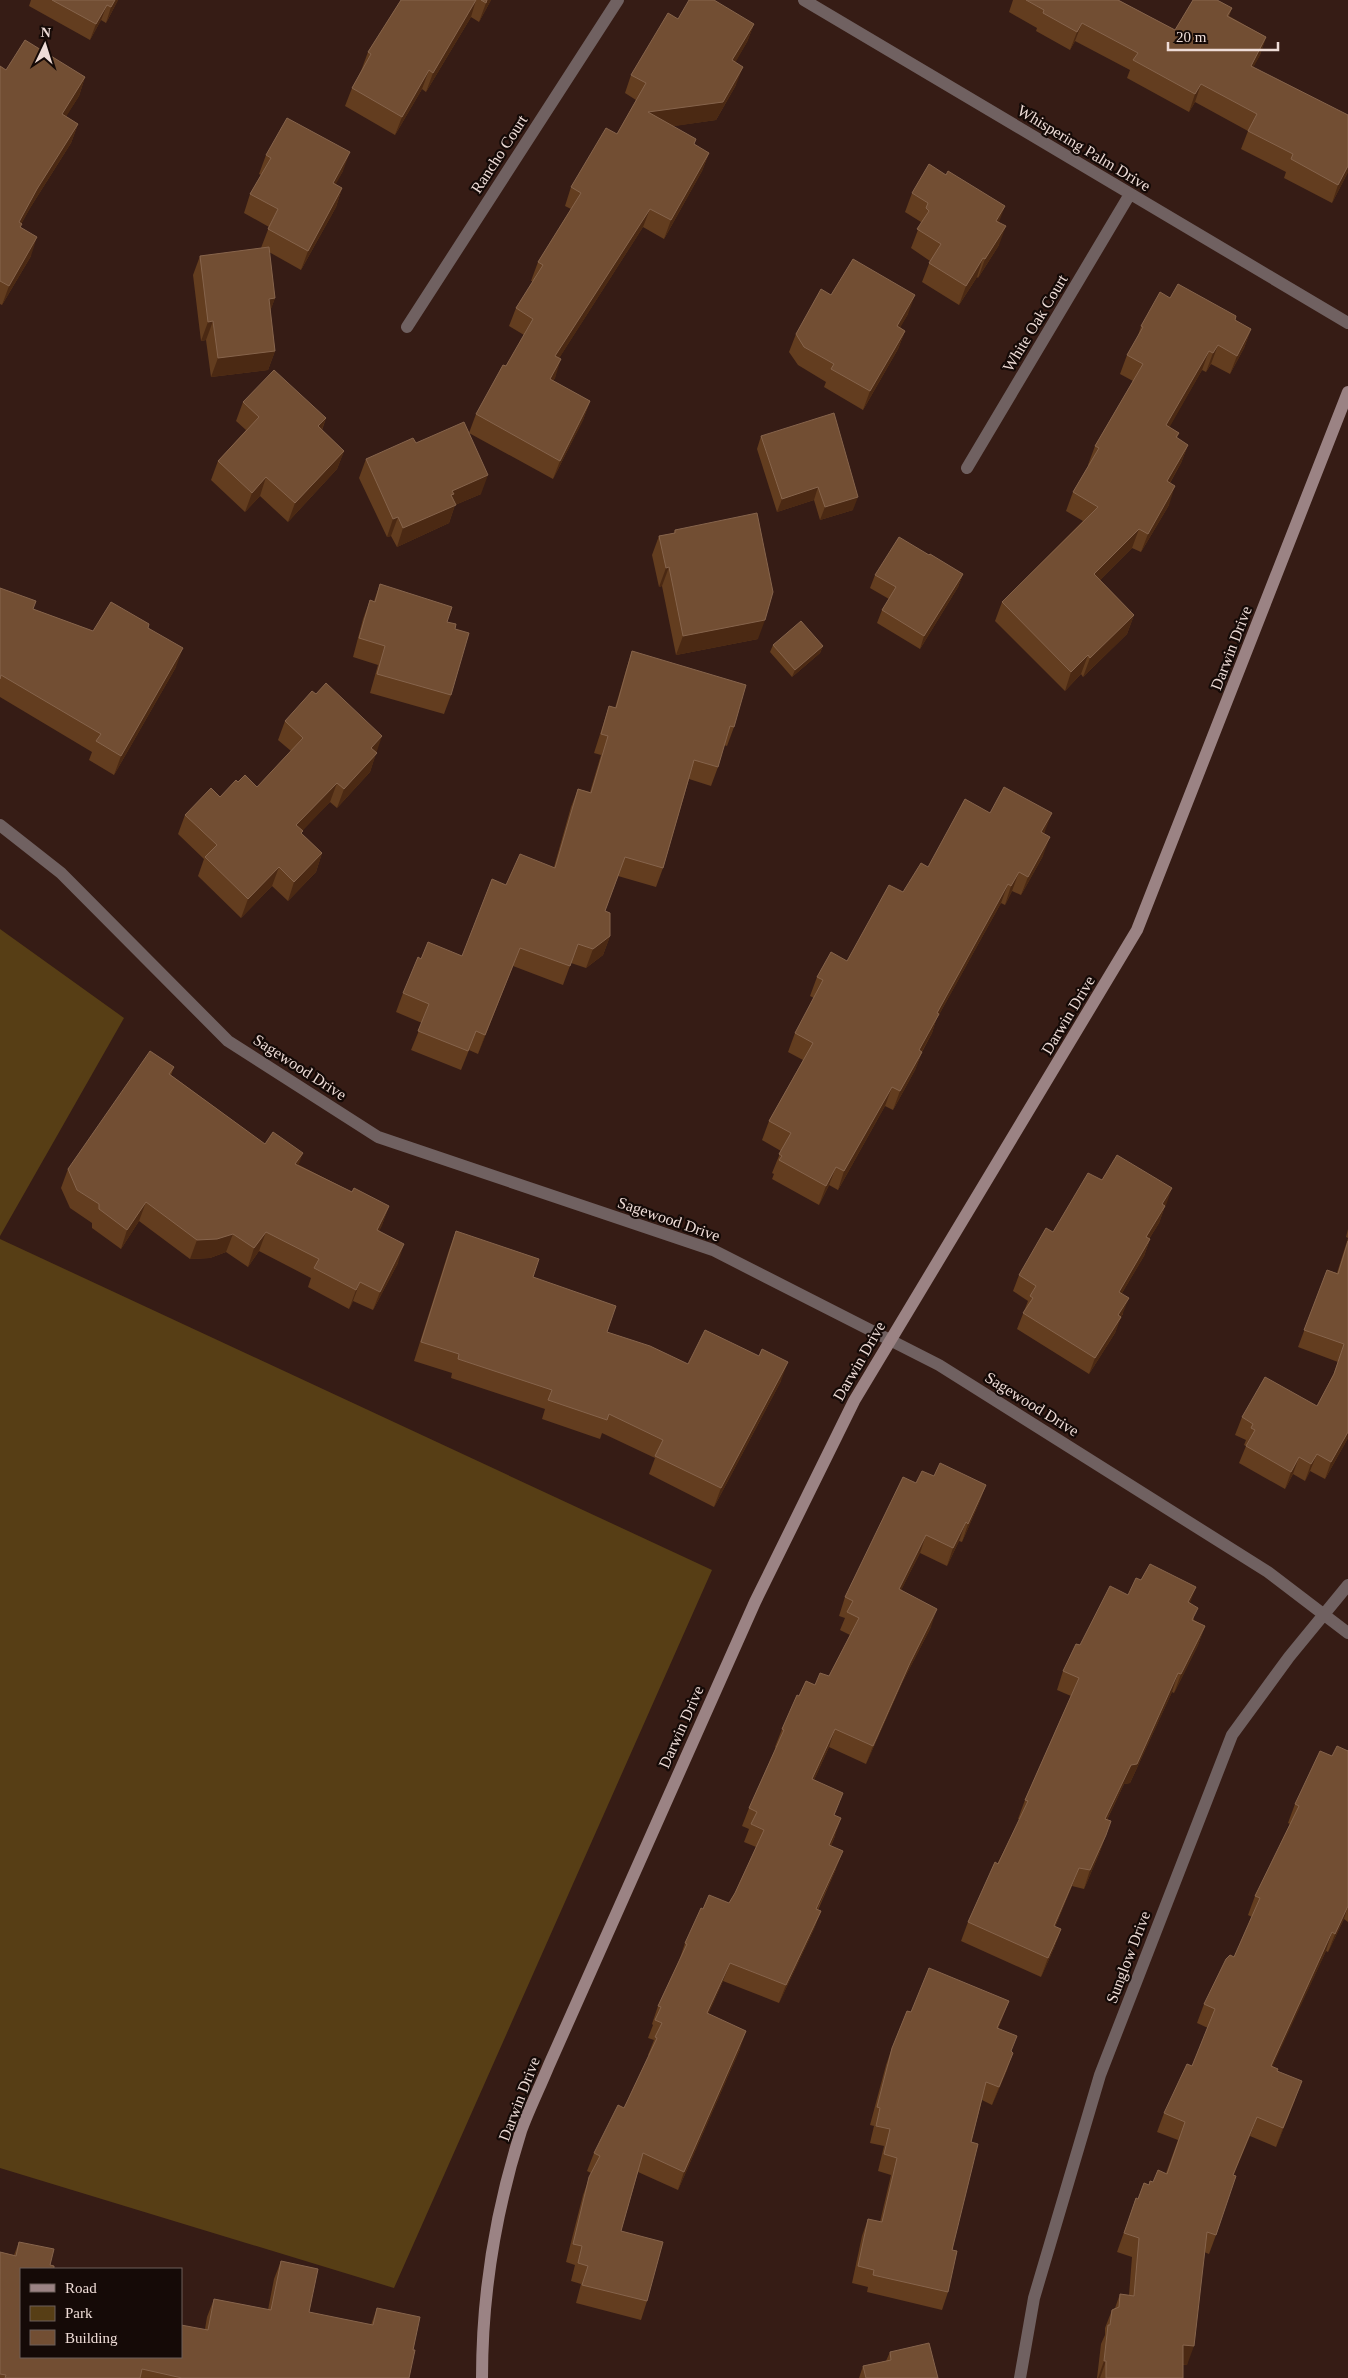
<svg xmlns="http://www.w3.org/2000/svg" width="1348" height="2378" font-family="Georgia,serif">
	<style>
		.green { fill: #573e15 }
		.lines { fill: none; stroke-linecap: round; stroke-linejoin: round }
		.street { stroke: #706161; stroke-width: 12 }
		.secondary { stroke: #9b8384; stroke-width: 12 }
		.wall { fill: #633d1f }
		.shaded-wall { fill: #4b2913 }
		.building { fill: #724e33; stroke: #86644c }
		.labels { text-anchor: middle; dominant-baseline: central; stroke-width: 4.5; stroke-linejoin: round; paint-order: stroke }
		.street-label { font-size: 16px; fill: #eedcd7; stroke: #150a07 }
	</style>
	<rect width="100%" height="100%" fill="#361c15"/>
	<!-- green -->
	<path class="green" d="M0 929 124 1018 0 1236Z
		M0 1239 712 1570 394 2288 0 2168Z"/>
	<g class="lines">
		<!-- street -->
		<path class="street" d="M804 0 1348 323
			M407 327 618 0
			M967 468 1130 194
			M0 825 61 873 228 1041 378 1137 713 1250 939 1365 1268 1572 1348 1633
			M1020 2378 1034 2298 1100 2075 1232 1735 1289 1657 1348 1585"/>
		<!-- secondary -->
		<path class="secondary" d="M482 2378C482 2292 495 2213 521 2131 529 2109 540 2087 549 2065L755 1602 854 1401 1137 930 1348 392"/>
	</g>
	<!-- wall -->
	<path class="wall" d="M31 0H118L106 23 101 20 90 40 29 6Z
		M401 0H491L479 22 471 17 426 92 422 89 395 135 345 106 352 88 361 71 368 52Z
		M1013 0H1118L1175 30 1232 8 1229 16 1266 37 1260 55 1253 67 1348 172 1332 203 1284 178 1286 172 1241 149 1248 131 1195 102 1189 112 1127 78 1130 70 1075 41 1070 50 1036 31 1037 28 1009 12Z
		M678 19 754 24 747 42 735 62 736 85 716 120 673 126 694 144 709 153 702 171 664 239 643 227 559 358 555 378 553 381 590 401 583 420 553 479 469 433 476 414 506 366 524 335 509 326 516 308 533 281H531L538 262 571 209 565 206 571 187 617 134 636 100 625 93 631 75Z
		M0 66 6 70 85 77 79 96 66 116 78 124 71 143 30 208 21 224V227L31 256 2 305 0 304Z
		M266 155 343 171 335 184 342 188 336 207 301 270 269 252 275 298 270 311 275 351 268 370 211 377 206 340 201 341 193 275 200 256 261 248 269 227 244 213 250 194 261 175 259 174Z
		M912 193 999 222V245L978 278 977 277 959 305 922 282 930 261 911 248 921 222 905 212Z
		M831 295 908 314 900 327 905 331 898 349 863 410 824 387 826 382 798 365 789 352 796 334Z
		M1170 298 1236 316 1235 320 1251 329 1244 348 1230 374 1211 364 1206 372 1202 370 1169 427 1179 433 1177 438 1188 445 1181 463 1170 483 1169 505 1141 552 1132 548 1100 580 1134 615 1127 634 1083 677 1081 674 1065 691 995 621 1002 602 1083 521 1066 511 1073 492 1089 465H1088L1095 446 1133 381 1120 374 1127 355 1137 339 1141 326Z
		M243 402 326 418 322 430 344 451 337 469 288 522 260 496 245 512 211 480 218 461 246 430 236 421Z
		M761 436 853 510 820 520 814 500 777 512 757 449Z
		M416 443 481 494 455 505 449 523 397 547 391 536 387 537 359 478 366 459Z
		M675 530 758 639 676 655 662 586 659 587 652 555 659 536 674 533Z
		M929 555 963 574 958 587 920 649 877 623 882 610 889 599 870 588 875 575Z
		M380 584 447 622 455 629 451 695 444 714 370 693 378 665 353 657 363 619 370 600 374 601Z
		M0 588 33 609 93 631 148 628 176 667 114 775 89 760 92 752 0 697Z
		M773 645 823 646 820 653 792 677 770 652Z
		M632 651 734 727 727 746 724 745 718 767 711 786 689 779 663 868 656 887 618 876 605 911 610 936 603 955 586 968 571 963 563 985 513 966 478 1054 469 1050 461 1070 411 1050 422 1023 396 1012 403 993 462 956 506 885 554 867 571 807 578 789 590 792 601 755 594 753 609 706 615 708 626 670Z
		M316 694 376 753 370 772 337 808 330 802 302 830V834L322 853 316 872 288 901 272 886 241 918 198 876 204 859 178 834 185 815 220 797 238 782 257 787 291 751 278 740 285 721Z
		M990 813 1045 831 1044 833 1043 856 1021 895 1012 891 1005 905 1001 903 936 1020 932 1033 922 1052 915 1070 893 1110 885 1106 838 1190 829 1185 819 1205 772 1179 774 1174 772 1173 781 1151 762 1140 769 1121 803 1060 788 1052 795 1033 814 998 810 996 817 977 847 961 903 892 928 867Z
		M174 1067 171 1075 265 1144 299 1165 352 1192 389 1206 382 1225 379 1231 398 1263 373 1310 353 1301 349 1309 308 1287 311 1278 259 1251 248 1267 226 1252 210 1258 190 1259 139 1221 121 1249 92 1228V1223L70 1208 61 1188 68 1169Z
		M1102 1180 1165 1206 1159 1223 1149 1239H1150L1144 1256 1122 1293 1123 1314 1120 1318 1115 1333 1089 1374 1017 1329 1028 1301 1013 1291 1019 1275 1053 1232Z
		M1348 1229V1438L1325 1479 1310 1471 1305 1481 1293 1474 1285 1489 1239 1463 1246 1446 1244 1445 1246 1440 1235 1435 1242 1417 1317 1406 1333 1375 1338 1362 1298 1347 1327 1270 1337 1273 1348 1238 1346 1237Z
		M456 1231 533 1277 607 1332 688 1364 781 1381 714 1507 649 1474 655 1458 602 1433 600 1439 542 1419 545 1409 451 1378 452 1373 414 1361 449 1250Z
		M934 1476 986 1485 979 1503 962 1542 959 1541 947 1566 920 1553 901 1590 931 1627 903 1681 866 1764 829 1747 814 1780 834 1815 835 1836 831 1846 836 1869 818 1910 821 1911 814 1929 779 2003 723 1981 708 2014 740 2049 678 2190 638 2172 621 2231 647 2301 641 2320 576 2303 581 2284 571 2281 575 2265 566 2262 583 2195 591 2173 587 2171 594 2153 624 2108 649 2055H648L654 2040 648 2038 653 2025 652 2024 658 2006 679 1961 685 1943 703 1909 729 1903 735 1893 756 1847 744 1842 749 1829 742 1826 749 1808 776 1748 775 1747 782 1729 799 1696 829 1676 850 1635 840 1630 845 1618 839 1616 845 1597 916 1483Z
		M1128 1595 1190 1603 1194 1620 1205 1626 1198 1645 1174 1693 1172 1692 1130 1783 1124 1784 1107 1820 1106 1835 1099 1854 1084 1889 1072 1886 1055 1927 1061 1929 1054 1948 1041 1977 961 1941 968 1922 1020 1819H1018L1025 1800 1071 1696 1057 1690 1063 1671 1080 1645Z
		M1348 1750V1922L1344 1919 1328 1952 1326 1951 1272 2066 1277 2071 1295 2100 1276 2147 1250 2136 1233 2175 1216 2235 1209 2254 1204 2252 1187 2365H1183V2378H1097L1101 2344 1105 2335V2328L1112 2310 1115 2308 1120 2294 1129 2295 1132 2257 1117 2252 1136 2198 1138 2199 1144 2183 1149 2185 1166 2173 1178 2140 1157 2132 1164 2113 1192 2066 1208 2028 1197 2023 1204 2004 1234 1957 1252 1917 1248 1915 1255 1896 1290 1824 1288 1823 1295 1804 1332 1756 1348 1751Z
		M1009 2001 998 2029 1011 2052 1007 2070 992 2105 982 2100 971 2142 952 2250 948 2292 942 2310 867 2292 868 2287 852 2283 862 2236 868 2219 880 2222 891 2175 878 2171 884 2146 870 2143 874 2126 870 2125 886 2065 892 2048 911 2012Z
		M19 2242 21 2357 205 2329 207 2317 214 2299 268 2310 274 2279 281 2261 309 2312 371 2325 377 2308 413 2350 409 2378H0V2252L14 2255Z
		M890 2352 938 2378H859L863 2366 886 2361Z"/>
	<!-- shaded-wall -->
	<path class="shaded-wall" d="M115 0H118L106 23 111 7Z
		M476 0 471 17 426 92 433 73Z
		M487 0H491L479 22 486 3Z
		M107 5 101 20 90 40 96 24Z
		M1082 23 1075 41 1070 50 1077 32Z
		M754 24 747 42 726 79 732 60Z
		M1266 37 1260 55 1244 84 1251 66Z
		M743 67 736 85 716 120 641 131 648 112Z
		M429 70 422 89 395 135 402 117Z
		M85 77 79 96 56 133 62 114Z
		M1201 84 1195 102 1189 112 1195 94Z
		M78 124 71 143 30 208 12 241 19 222 37 189Z
		M350 152 343 171 326 202 333 183Z
		M709 153 702 171 664 239 671 220Z
		M1348 166V172L1332 203 1338 185Z
		M342 188 336 207 301 270 308 251Z
		M1005 206 998 225 996 221Z
		M650 209 643 227 549 374 555 356Z
		M1006 226 999 245 978 278 985 259Z
		M37 237 31 256 2 305 9 286Z
		M983 258 977 277 959 305 966 286Z
		M915 295 908 314 890 345 897 326Z
		M275 298 268 317 269 299Z
		M213 321 206 340 201 341 208 322Z
		M1251 329 1244 348 1230 374 1237 356Z
		M905 331 898 349 863 410 870 391Z
		M1218 345 1211 364 1206 372 1213 353Z
		M275 351 268 370 211 377 218 358Z
		M1209 351 1202 370 1160 444 1166 425Z
		M561 359 555 378 543 398 550 379Z
		M590 401 583 420 553 479 560 461Z
		M326 418 319 437 318 426Z
		M1188 445 1181 463 1160 500 1167 481Z
		M344 451 337 469 288 522 295 503Z
		M488 475 481 494 455 505 449 523 397 547 403 528 452 491Z
		M266 477 260 496 245 512 252 493Z
		M1175 486 1169 505 1141 552 1148 534Z
		M818 487 814 500 777 512 782 499Z
		M858 497 853 510 820 520 825 507Z
		M398 517 391 536 387 537 393 519Z
		M1139 529 1132 548 1087 593 1094 574Z
		M669 567 662 586 659 587 666 568Z
		M963 574 958 587 920 649 924 636Z
		M1134 615 1127 634 1083 677 1090 658Z
		M765 620 758 639 676 655 683 636Z
		M823 646 820 653 792 677 795 670Z
		M183 648 176 667 114 775 121 756Z
		M1088 655 1081 674 1065 691 1071 672Z
		M382 736 370 772 337 808 344 789 371 748Z
		M337 783 330 802 290 844 296 825Z
		M1052 813 1045 831 1034 851 1041 832Z
		M1050 837 1043 856 1021 895 1028 877Z
		M322 853 316 872 288 901 294 882Z
		M279 867 272 886 241 918 248 899Z
		M1019 872 1012 891 1005 905 1011 886Z
		M1008 884 1001 903 936 1020 932 1033 912 1069 919 1050 937 1013Z
		M610 936 603 955 586 968 593 949Z
		M520 948 513 966 478 1054 485 1035Z
		M922 1052 915 1070 893 1110 900 1091Z
		M892 1087 885 1106 838 1190 844 1171Z
		M303 1153 296 1172 295 1164Z
		M836 1167 829 1185 819 1205 826 1186Z
		M1172 1188 1166 1205 1156 1220 1162 1204Z
		M146 1202 139 1221 121 1249 127 1230Z
		M389 1206 382 1225 370 1249 377 1230Z
		M1165 1206 1159 1223 1140 1253 1146 1237Z
		M266 1232 259 1251 248 1267 254 1248Z
		M233 1234 226 1252 210 1258 190 1259 197 1240Z
		M1150 1239 1144 1256 1113 1308 1119 1292Z
		M404 1244 398 1263 373 1310 380 1292Z
		M360 1282 353 1301 349 1309 356 1290Z
		M1129 1298 1115 1333 1089 1374 1095 1358 1118 1315Z
		M788 1362 781 1381 714 1507 721 1488Z
		M1348 1432V1438L1325 1479 1331 1462Z
		M1317 1454 1310 1471 1305 1481 1311 1464Z
		M1299 1457 1293 1474 1285 1489 1291 1472Z
		M986 1485 979 1503 962 1542 968 1524Z
		M966 1522 959 1541 947 1566 953 1548Z
		M926 1535 920 1553 892 1608 899 1589Z
		M1196 1587 1189 1606 1188 1602Z
		M937 1609 931 1627 903 1681 866 1764 873 1746 910 1663Z
		M1205 1626 1198 1645 1174 1693 1181 1674Z
		M1178 1673 1172 1692 1130 1783 1124 1784 1098 1838 1105 1819 1131 1765Z
		M835 1729 829 1747 806 1797 812 1779Z
		M841 1818 835 1836 823 1864 829 1845Z
		M1106 1835 1099 1854 1084 1889 1090 1870Z
		M843 1851 836 1869 809 1927 816 1909Z
		M1079 1868 1072 1886 1047 1945 1054 1926Z
		M1348 1906 1344 1919 1328 1952 1335 1934Z
		M821 1911 814 1929 779 2003 786 1985Z
		M1061 1929 1054 1948 1041 1977 1048 1958Z
		M1332 1932 1326 1951 1264 2085 1271 2066Z
		M730 1963 723 1981 701 2031 707 2013Z
		M1009 2001 1002 2018 991 2046 997 2028Z
		M746 2031 740 2049 678 2190 684 2172Z
		M1013 2053 1007 2070 992 2105 999 2087Z
		M1302 2081 1295 2100 1276 2147 1283 2128Z
		M1257 2117 1250 2136 1226 2194 1233 2175Z
		M1183 2345 1194 2346 1187 2365 1176 2364Z
		M1104 2361H1106L1100 2378H1098Z"/>
	<!-- building -->
	<path class="building" d="M52 0H115L111 7 107 5 96 24Z
		M401 0H476L433 73 429 70 402 117 352 88 371 54 368 52Z
		M481 0H487L486 3Z
		M689 0H714L754 24 732 60 743 67 723 102 648 112 696 139 694 144 709 153 671 220 650 209 555 356 561 359 550 379 590 401 560 461 476 414 503 365 506 366 533 319 516 308 543 265 538 262 581 193 571 187 606 128 617 134 646 83 631 75 668 13 678 19Z
		M1026 0H1118L1175 30 1193 0H1217L1232 8 1227 16 1266 37 1251 66 1348 115V166L1338 185 1291 159 1293 154 1248 131 1257 114 1201 84 1195 94 1133 60 1138 53 1082 23 1077 32 1043 13 1044 10Z
		M25 40 85 77 62 114 78 124 37 189 19 222 22 224 20 227 37 237 9 286 0 281V66L6 70Z
		M287 118 350 152 333 183 342 188 308 251 268 229 278 209 250 194 271 158 266 155Z
		M929 164 946 175 948 171 1005 206 996 221 1006 226 985 259 983 258 966 286 929 263 941 244 917 229 929 211 926 208 928 203 912 193Z
		M269 247 275 298 269 299 275 351 218 358 213 321 208 322 200 256Z
		M853 259 915 295 897 326 905 331 870 391 831 369 834 364 804 347 796 334 821 289 831 295Z
		M1178 284 1236 316 1235 320 1251 329 1237 356 1218 345 1213 353 1209 351 1166 425 1179 433 1176 437 1188 445 1167 481 1175 486 1148 534 1139 529 1094 574 1134 615 1090 658 1088 655 1071 672 1002 602 1098 507 1073 492 1099 448 1095 446 1143 364 1127 355 1143 327 1141 326 1160 292 1170 298Z
		M274 370 326 418 318 426 344 451 295 503 266 477 252 493 218 461 259 417 243 402Z
		M834 413 858 497 825 507 818 487 782 499 761 436Z
		M464 422 488 475 452 491 454 494 451 495 456 505 403 528 398 517 393 519 366 459 413 438 416 443Z
		M757 513 773 592 765 620 683 636 669 567 666 568 659 536 675 533V530Z
		M899 537 929 555 930 554 963 574 924 636 882 610 896 587 875 575Z
		M380 584 452 607 447 622 456 624 455 629 469 633 451 695 377 674 385 646 359 638 370 600 375 602Z
		M0 588 36 601 33 609 93 631 111 602 149 624 148 628 183 648 121 756 96 741 101 734 1 675 0 679Z
		M801 621 823 646 795 670 773 645Z
		M632 651 746 685 734 727 730 726 718 767 694 760 663 868 625 857 605 911 610 913V936L593 949 578 944 570 966 520 948 485 1035 476 1031 468 1051 418 1031 429 1004 403 993 418 957 421 959 428 942 462 956 492 879 506 885 520 854 555 868 578 789 591 793 608 736 601 734 609 706 616 708Z
		M326 683 382 736 371 748 377 753 344 789 337 783 296 825 303 831 301 833 322 853 294 882 279 867 248 899 205 857 217 845 185 815 211 788 220 797 236 780 238 782 245 775 257 787 303 738 285 721 312 691 316 694Z
		M1004 787 1052 813 1041 832 1050 837 1028 877 1019 872 1011 886 1008 884 937 1013 939 1014 919 1050 922 1052 900 1091 892 1087 844 1171 836 1167 826 1186 779 1160 782 1156 779 1154 791 1133 769 1121 813 1043 795 1033 823 980 817 977 831 952 847 961 889 885 903 892 921 863 928 867 965 799 990 813Z
		M150 1051 174 1067 169 1074 265 1144 273 1132 303 1153 295 1164 352 1192 354 1188 389 1206 377 1230 404 1244 380 1292 360 1282 356 1290 314 1268 319 1259 266 1232 254 1248 233 1234 217 1239 197 1240 146 1202 127 1230 99 1209V1204L77 1190 68 1169Z
		M1117 1155 1172 1188 1162 1204 1165 1206 1146 1237 1150 1239 1119 1292 1129 1298 1118 1315 1121 1317 1095 1358 1023 1313 1033 1298 1030 1296 1036 1286 1019 1275 1046 1228 1053 1232 1088 1173 1102 1180Z
		M456 1231 539 1259 533 1277 616 1306 607 1332 650 1346 688 1364 705 1330 759 1356 762 1349 788 1362 721 1488 655 1456 663 1440 609 1414 607 1420 548 1400 552 1390 458 1359 459 1354 421 1342Z
		M1348 1241V1432L1331 1462 1317 1454 1311 1464 1299 1457 1291 1472 1246 1446 1255 1430 1251 1428 1253 1424 1242 1417 1265 1377 1317 1406 1334 1374 1344 1344 1304 1330 1327 1270 1338 1274Z
		M940 1463 986 1485 968 1524 966 1522 953 1548 926 1535 899 1589 937 1609 910 1663 873 1746 835 1729 812 1779 843 1793 834 1815 841 1818 829 1845 843 1851 816 1909 821 1911 786 1985 730 1963 707 2013 746 2031 684 2172 643 2153 621 2231 663 2242 647 2301 582 2285 588 2266 578 2263 582 2246 573 2244 589 2177 600 2156 594 2153 618 2105 624 2108 657 2038 655 2037 662 2023 655 2020 661 2007 658 2006 687 1944 685 1943 701 1908 703 1909 709 1895 729 1903 735 1893 764 1830 751 1824 757 1812 749 1808 784 1730 782 1729 797 1695 799 1696 806 1681 815 1685 820 1673 829 1676 859 1618 847 1612 853 1601 845 1597 903 1477 916 1483 922 1471 934 1476Z
		M1150 1564 1196 1587 1188 1602 1198 1608 1192 1620 1205 1626 1181 1674 1178 1673 1137 1764 1131 1765 1105 1819 1111 1821 1106 1835 1090 1870 1079 1868 1054 1926 1061 1929 1048 1958 968 1922 995 1862 998 1864 1028 1801 1025 1800 1079 1678 1063 1671 1076 1644 1080 1645 1110 1586 1128 1595 1136 1578 1141 1580Z
		M1337 1746 1348 1751V1750V1906L1335 1934 1332 1932 1271 2066 1278 2069 1277 2071 1302 2081 1283 2128 1257 2117 1233 2175 1236 2176 1216 2235 1207 2232 1194 2346 1183 2345V2378H1106V2361H1104L1108 2325H1110L1112 2310 1119 2307 1120 2294 1134 2296 1139 2238 1124 2233 1136 2198 1138 2199 1144 2183 1149 2185 1150 2181 1153 2182 1158 2170 1167 2174 1185 2122 1164 2113 1187 2064 1192 2066 1215 2009 1204 2004 1226 1959 1230 1955 1234 1957 1260 1898 1255 1896 1299 1806 1295 1804 1320 1751 1332 1756Z
		M929 1968 1009 2001 997 2028 1017 2036 1011 2051 1013 2053 999 2087 986 2082 971 2142 978 2144 952 2250 957 2251 948 2292 873 2275 874 2270 858 2266 868 2219 882 2222 897 2158 884 2154 890 2129 876 2126 880 2108 877 2107 892 2048 907 2011 911 2012Z
		M19 2242 54 2249 50 2265 54 2266V2269H21V2357H181V2325L208 2330 214 2299 271 2310 281 2261 318 2269 309 2312 373 2325 377 2308 420 2317 413 2350H415L409 2378H182L142 2369 140 2378H5L6 2375 0 2374V2252L16 2256Z
		M929 2343 938 2378H866L863 2366 891 2360 890 2352Z"/>
	<g class="labels">
		<!-- street labels -->
		<g class="street-label">
			<text transform="translate(1084 148) rotate(31)">Whispering Palm Drive</text>
			<text transform="translate(499 154) rotate(-57)">Rancho Court</text>
			<text transform="translate(1035 323) rotate(-59)">White Oak Court</text>
			<text transform="translate(1231 648) rotate(-69)">Darwin Drive</text>
			<text transform="translate(1068 1015) rotate(-59)">Darwin Drive</text>
			<text transform="translate(300 1067) rotate(33)">Sagewood Drive</text>
			<text transform="translate(669 1219) rotate(19)">Sagewood Drive</text>
			<text transform="translate(859 1361) rotate(-60)">Darwin Drive</text>
			<text transform="translate(1032 1404) rotate(32)">Sagewood Drive</text>
			<text transform="translate(681 1727) rotate(-66)">Darwin Drive</text>
			<text transform="translate(1128 1957) rotate(-69)">Sunglow Drive</text>
			<text transform="translate(519 2099) rotate(-69)">Darwin Drive</text>
		</g>
	</g>
	<!-- legend -->
	<rect x="20" y="2268" width="162" height="90" fill="#150a07" stroke="#6c5e5a"/>
	<rect x="30" y="2284" width="25" height="8" fill="#9b8384" stroke="#6c5e5a"/>
	<text x="65" y="2293" font-size="15" fill="#eedcd7">Road</text>
	<rect x="30" y="2306" width="25" height="15" fill="#573e15" stroke="#6c5e5a"/>
	<text x="65" y="2318" font-size="15" fill="#eedcd7">Park</text>
	<rect x="30" y="2330" width="25" height="15" fill="#724e33" stroke="#6c5e5a"/>
	<text x="65" y="2343" font-size="15" fill="#eedcd7">Building</text>
	<!-- north arrow -->
	<g transform="translate(45 45) rotate(4)" stroke="#150a07" stroke-width="4" paint-order="stroke">
	<path d="M0-4L9 19L0 12L-9 19Z" fill="#eedcd7"/>
	<text y="-8" font-size="14" font-weight="bold" text-anchor="middle" fill="#eedcd7">N</text>
	</g>
	<!-- scale -->
	<path d="M1168 42v8h110v-8" fill="none" stroke="#eedcd7" stroke-width="2.5"/>
	<text x="1176" y="42" font-size="15" fill="#eedcd7" stroke="#150a07" stroke-width="4" paint-order="stroke">20 m</text>
</svg>
